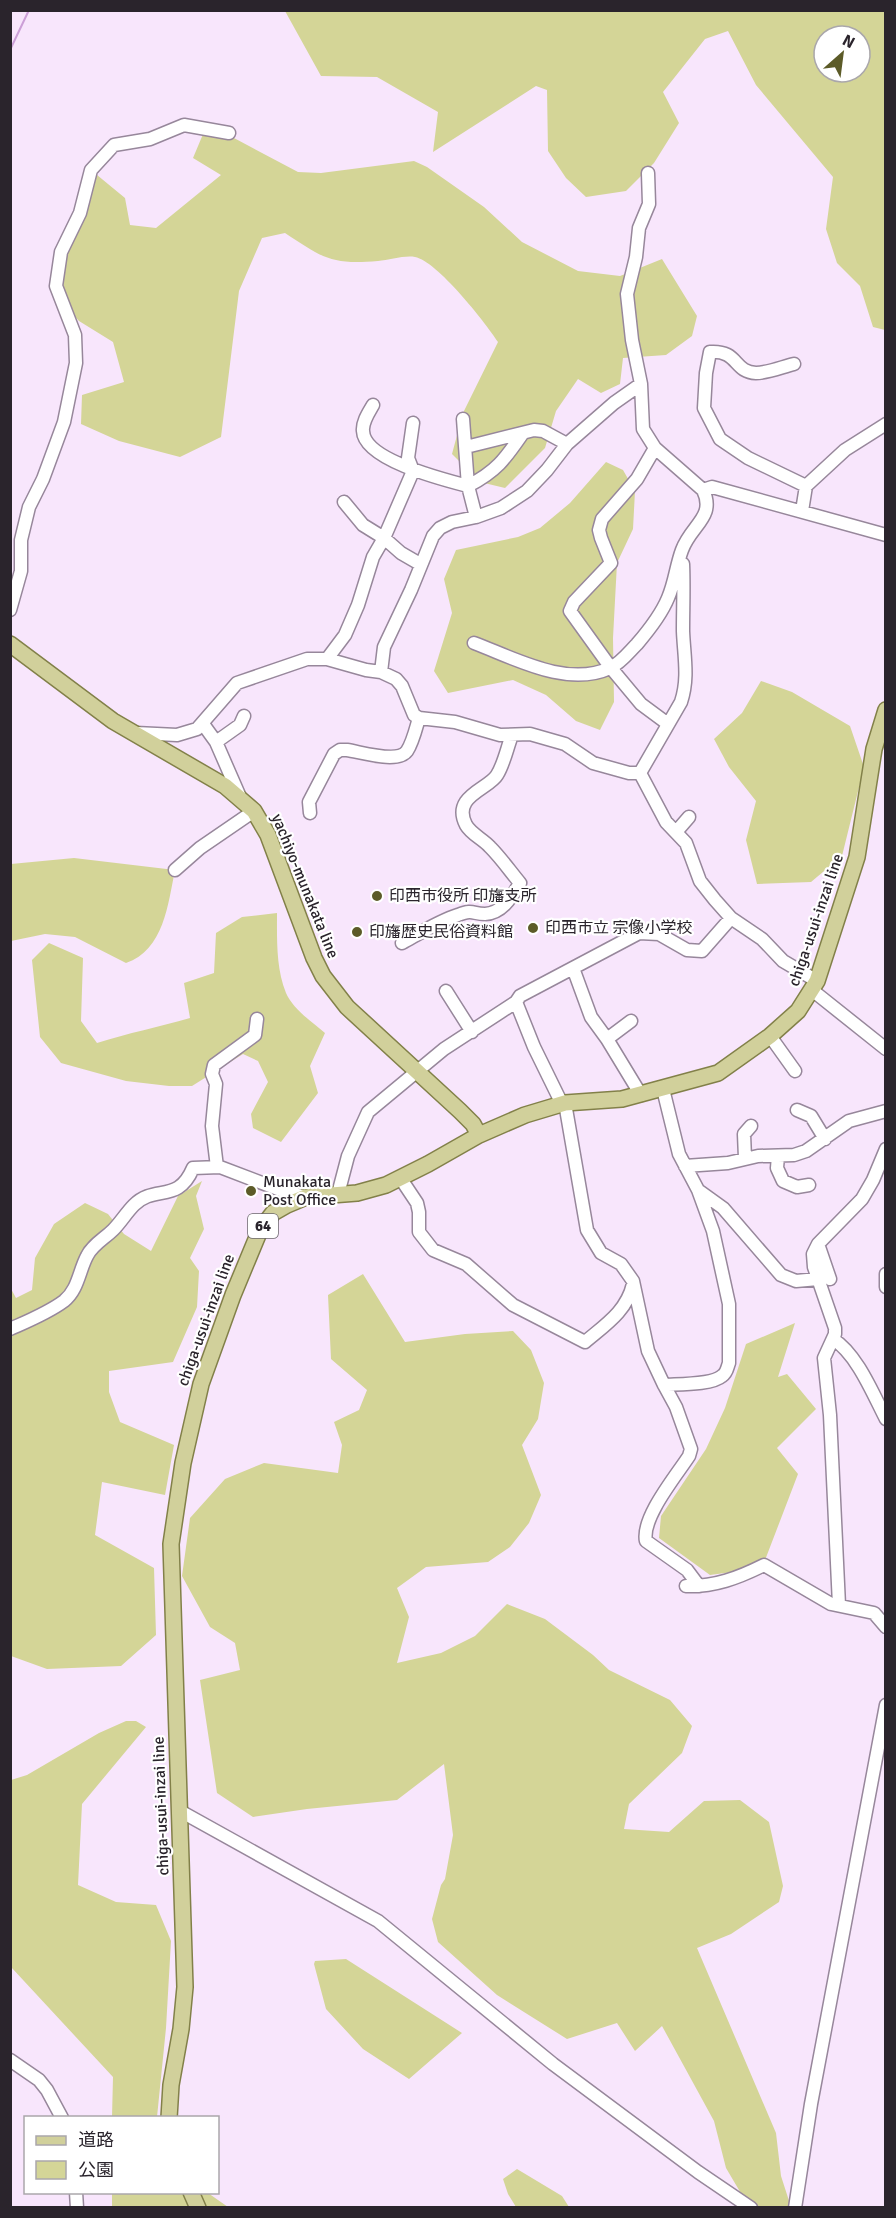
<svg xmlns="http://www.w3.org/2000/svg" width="896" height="2218" font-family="Signika,'Noto Sans JP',sans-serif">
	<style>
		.green { fill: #d4d597; fill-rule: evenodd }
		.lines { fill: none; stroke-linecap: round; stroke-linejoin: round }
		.stream { stroke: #cc9fd7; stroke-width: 2 }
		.minor-casing { stroke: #97879b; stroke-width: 15 }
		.major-casing { stroke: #828049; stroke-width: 18 }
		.minor { stroke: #fff; stroke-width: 12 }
		.major { stroke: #d1d09b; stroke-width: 15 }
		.poi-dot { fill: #5c5b28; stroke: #fff; stroke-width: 2 }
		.labels { text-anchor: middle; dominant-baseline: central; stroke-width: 4.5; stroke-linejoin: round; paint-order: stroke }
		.shield { fill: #fff; stroke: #6a666b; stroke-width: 1.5 }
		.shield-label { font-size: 15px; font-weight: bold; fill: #2a242c }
		.street-label { font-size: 16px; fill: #2a242c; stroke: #fff }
		.poi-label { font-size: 16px; fill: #2a242c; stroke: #fff; text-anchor: start }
	</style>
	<rect width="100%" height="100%" fill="#f8e6fc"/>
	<!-- green -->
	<path class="green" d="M285 11H885V330L873 327 860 286 837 263 826 229 833 177 756 85 728 31 705 39 663 92 679 123 654 163 626 191 586 197 566 178 548 151 547 90 536 86 433 152 438 112 377 77 321 76ZM824 36H860V72H824Z
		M206 127 234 138 298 172 321 173 414 161 427 167 484 207 522 242 578 271 620 276 662 259 697 316 692 336 666 355 623 358 620 384 601 393 578 379 556 411 545 448 505 488 480 482 452 454 463 413 498 342C485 322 437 261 415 257 405 255 389 260 378 261 331 265 323 258 285 233L262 238 239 291 221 437 180 457 119 441 81 424 82 395 124 382 113 342 79 321 61 301 63 261 91 170 125 198 130 225 156 228 221 175 193 158Z
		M606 462 623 470 635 491 633 529 617 563 613 638 614 702 600 730 576 721 546 695 513 680 448 693 434 671 452 613 444 579 456 550 518 537 540 528 570 503Z
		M761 681 792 692 850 726 864 767 842 856 811 882 757 884 746 840 756 801 729 767 714 739 742 713Z
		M74 858 175 870C168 904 164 950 126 963L75 937 45 934 11 941V864Z
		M277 913C277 940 276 968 286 993 293 1009 312 1022 325 1033L310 1066 318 1093 281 1142 253 1128 251 1114 268 1082 258 1061 243 1054 192 1086H169L126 1081 61 1063 40 1037 32 960 49 943 83 958 81 1021 97 1043C128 1033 159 1027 190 1018L184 983 214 973 216 933 242 917Z
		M202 1181 196 1196 204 1229 190 1258 199 1271 197 1307 173 1362 109 1371V1392L120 1422 174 1445 165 1495 102 1482 95 1535 154 1568 156 1635 121 1666 47 1669 11 1656 10 1376 12 1373 10 1287 16 1298 32 1290 35 1258 54 1224 85 1203 108 1214 124 1234 151 1251 178 1196Z
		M363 1274 405 1342 465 1334 513 1331 531 1350 544 1383 538 1419 522 1445 541 1495 529 1523 510 1547 488 1562 426 1567 397 1588 409 1617 397 1663 441 1653 475 1636 507 1604 545 1619 593 1655 609 1670 670 1700 692 1726 682 1753 629 1804 624 1829 669 1832 704 1801 740 1800 769 1822 783 1886 779 1902 731 1934 697 1948 776 2133 781 2176 791 2207H749L726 2168 714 2121 662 2026 635 2051 617 2023 567 2039 497 1995 438 1942 432 1919 441 1885 445 1879 453 1835 444 1764 397 1800 307 1809 253 1817 217 1793 200 1680 240 1670 235 1643 210 1627 182 1576 190 1518 225 1479 264 1463 338 1473 342 1445 334 1422 359 1410 367 1390 331 1359 328 1295Z
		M795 1323 778 1377 787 1374 816 1409 777 1448 798 1474 762 1568 710 1575 659 1538 661 1516 706 1449 725 1408 746 1344Z
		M126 1721H136L146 1727 82 1804 78 1885 116 1902 156 1905 171 1941 166 2028 157 2117H112L113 2077 11 1967V1780L27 1775 99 1733Z
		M346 1959 462 2033 409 2079 363 2049 326 2009 314 1964 315 1961Z
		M517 2169 562 2196 569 2207H516L508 2194 503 2179Z
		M112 2192 208 2193 228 2207 112 2208Z"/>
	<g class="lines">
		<!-- stream -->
		<path class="stream" d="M10 50 29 10"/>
		<!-- minor casing -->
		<g class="minor-casing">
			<path id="minor" d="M794 364C782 367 767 373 756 373 733 372 739 350 710 352L706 373 704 408 720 439 748 458 806 486 802 511
				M373 405C369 412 362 422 363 431 364 460 445 480 468 486 497 471 505 459 523 433
				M463 419 468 486 476 517
				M466 447 534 430 543 431 567 444
				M655 448 637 479 602 519 599 530 601 538 611 563 574 602 570 611 611 668 641 704 668 724
				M806 486 845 450 886 424
				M703 490 712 487 886 535
				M344 502 363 525 384 538 401 553 420 564
				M10 610 21 571V540L29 507 43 479 64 422 76 363 75 335 56 286 61 252 80 213 91 170 114 145 150 139 184 125 229 133
				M474 643C514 658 567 688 610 668 621 663 629 652 637 644 649 630 661 615 668 598 675 582 676 566 682 550 691 525 716 517 703 490L655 448 643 429 641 384 632 340 627 294 636 257 639 228 649 204 648 173
				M327 659 345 635 358 605 373 557 384 538 413 471 408 458 413 423
				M381 672 384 647 411 590 433 536 440 528 452 522 476 517 501 508 527 491 547 470 567 444 614 403 641 384
				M203 724 216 742 240 797
				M136 733 177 735 197 729 237 683 307 659H327L366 670 381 672 396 679 402 686 414 715 419 718 455 722 500 735 530 734 565 744 593 763 629 773H640
				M216 742 240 725 244 716
				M640 773 666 822 686 843 700 881 715 900 731 918 762 939 783 961 817 981
				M640 773 681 702C689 678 684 656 683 631 683 609 684 586 683 564
				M310 813 309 802 334 754 340 750H347C361 752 398 764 407 751 413 742 416 728 419 718
				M676 832 689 817
				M175 870 200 848 254 811
				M402 943C420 933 439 921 458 915 474 909 472 914 485 914 503 913 512 896 520 883 510 871 501 858 490 847 483 839 471 834 466 825 451 796 489 789 497 775 504 764 507 748 512 735
				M573 968 591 1017 607 1039 641 1095
				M812 990 886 1049
				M446 991 472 1032
				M516 1002 534 1047 562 1104
				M770 1036 795 1071
				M607 1039 631 1021
				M663 1089 679 1154 698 1190 713 1231 729 1304V1363C727 1368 727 1373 722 1376 712 1385 678 1384 664 1385
				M565 1103 587 1230 601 1253 621 1264 633 1281 648 1351 664 1385 676 1407 691 1449 689 1456C676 1476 641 1518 646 1541L687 1570 699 1586
				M797 1110 811 1116 825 1139
				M778 1156 777 1168 783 1181 797 1187 809 1185
				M745 1158 744 1134 751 1126
				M685 1166 728 1163 758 1156 794 1155 806 1151 849 1121 886 1111
				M217 1167 212 1126 216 1084 212 1074 214 1065 255 1035 257 1019
				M401 1179 417 1203 419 1212V1232L433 1250 466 1264 513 1305 585 1342C605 1325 627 1311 633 1284
				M698 1190 723 1208 781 1275 796 1281 818 1279
				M338 1194 348 1156 368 1112 444 1049 516 1002 520 996 639 933 659 934 687 950 702 951 731 918
				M818 1244 830 1279
				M886 1274V1287
				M10 1329C28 1321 48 1313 64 1301 78 1290 79 1271 87 1256 92 1245 105 1238 113 1230 121 1222 126 1213 134 1205 155 1184 178 1204 193 1168L220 1167 283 1191 306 1197
				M833 1339C857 1354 873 1394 886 1419
				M686 1586C714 1587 738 1578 764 1565L831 1604 874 1613 886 1627
				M839 1605 830 1415 824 1358 835 1334V1328L814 1267 813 1254 818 1244 862 1199 873 1180 886 1149
				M180 1811 378 1921 553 2064 698 2172 751 2208
				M10 2060 39 2080 47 2090 62 2118
				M76 2192 77 2208
				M795 2208 811 2104 886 1705"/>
		</g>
		<!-- major casing -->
		<g class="major-casing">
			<path id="major" d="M10 644 113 721 225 786 254 811 268 835 314 958 323 976 347 1007 460 1111 473 1124 479 1135
				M169 2118 171 2085 181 2029 185 1987 171 1544 183 1463 201 1384 233 1295 260 1230 273 1213 287 1205 306 1197 357 1193 386 1185 428 1164 479 1135 525 1115 565 1103 622 1099 718 1073 770 1036 798 1011 817 981 857 857 874 749 886 710
				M191 2192 198 2208"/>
		</g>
		<!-- minor -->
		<use href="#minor" class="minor"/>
		<!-- major -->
		<use href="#major" class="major"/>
	</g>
	<!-- markers -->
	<g class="poi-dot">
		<circle cx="377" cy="896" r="6"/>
		<circle cx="533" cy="928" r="6"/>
		<circle cx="357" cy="932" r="6"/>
		<circle cx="251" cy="1191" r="6"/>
	</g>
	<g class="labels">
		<!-- shield labels -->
		<rect class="shield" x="248" y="1214" width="30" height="24" rx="4.5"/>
		<g class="shield-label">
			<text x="263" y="1226">64</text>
		</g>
		<!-- street labels -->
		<g class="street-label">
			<text transform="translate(305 886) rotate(68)">yachiyo-munakata line</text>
			<text transform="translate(816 920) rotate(-71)">chiga-usui-inzai line</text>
			<text transform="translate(206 1320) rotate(-70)">chiga-usui-inzai line</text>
			<text transform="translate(161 1806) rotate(-92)">chiga-usui-inzai line</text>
		</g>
		<!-- poi labels -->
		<g class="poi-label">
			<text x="389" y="896">印西市役所 印旛支所</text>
			<text x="545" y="928">印西市立 宗像小学校</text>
			<text x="369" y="932">印旛歴史民俗資料館</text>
			<text x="263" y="1182">Munakata<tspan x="263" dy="18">Post Office</tspan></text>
		</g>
	</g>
	<!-- border -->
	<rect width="896" height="2218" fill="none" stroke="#2a242c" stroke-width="24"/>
	<!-- legend -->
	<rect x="24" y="2116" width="195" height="78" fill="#ffffff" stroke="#aaa7ab" stroke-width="1.5"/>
	<rect x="36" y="2136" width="30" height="9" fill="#d1d09b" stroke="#aaa7ab" stroke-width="1.5"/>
	<text x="78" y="2146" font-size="18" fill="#2a242c">道路</text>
	<rect x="36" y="2161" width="30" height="18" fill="#d4d597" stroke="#aaa7ab" stroke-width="1.5"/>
	<text x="78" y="2176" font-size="18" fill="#2a242c">公園</text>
	<!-- north arrow -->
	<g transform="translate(842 54) rotate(28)"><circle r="28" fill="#ffffff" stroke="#aaa7ab" stroke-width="1.5"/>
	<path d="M0-4.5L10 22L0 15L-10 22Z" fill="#5c5b28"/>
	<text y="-9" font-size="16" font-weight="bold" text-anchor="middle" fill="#2a242c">N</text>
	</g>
</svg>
